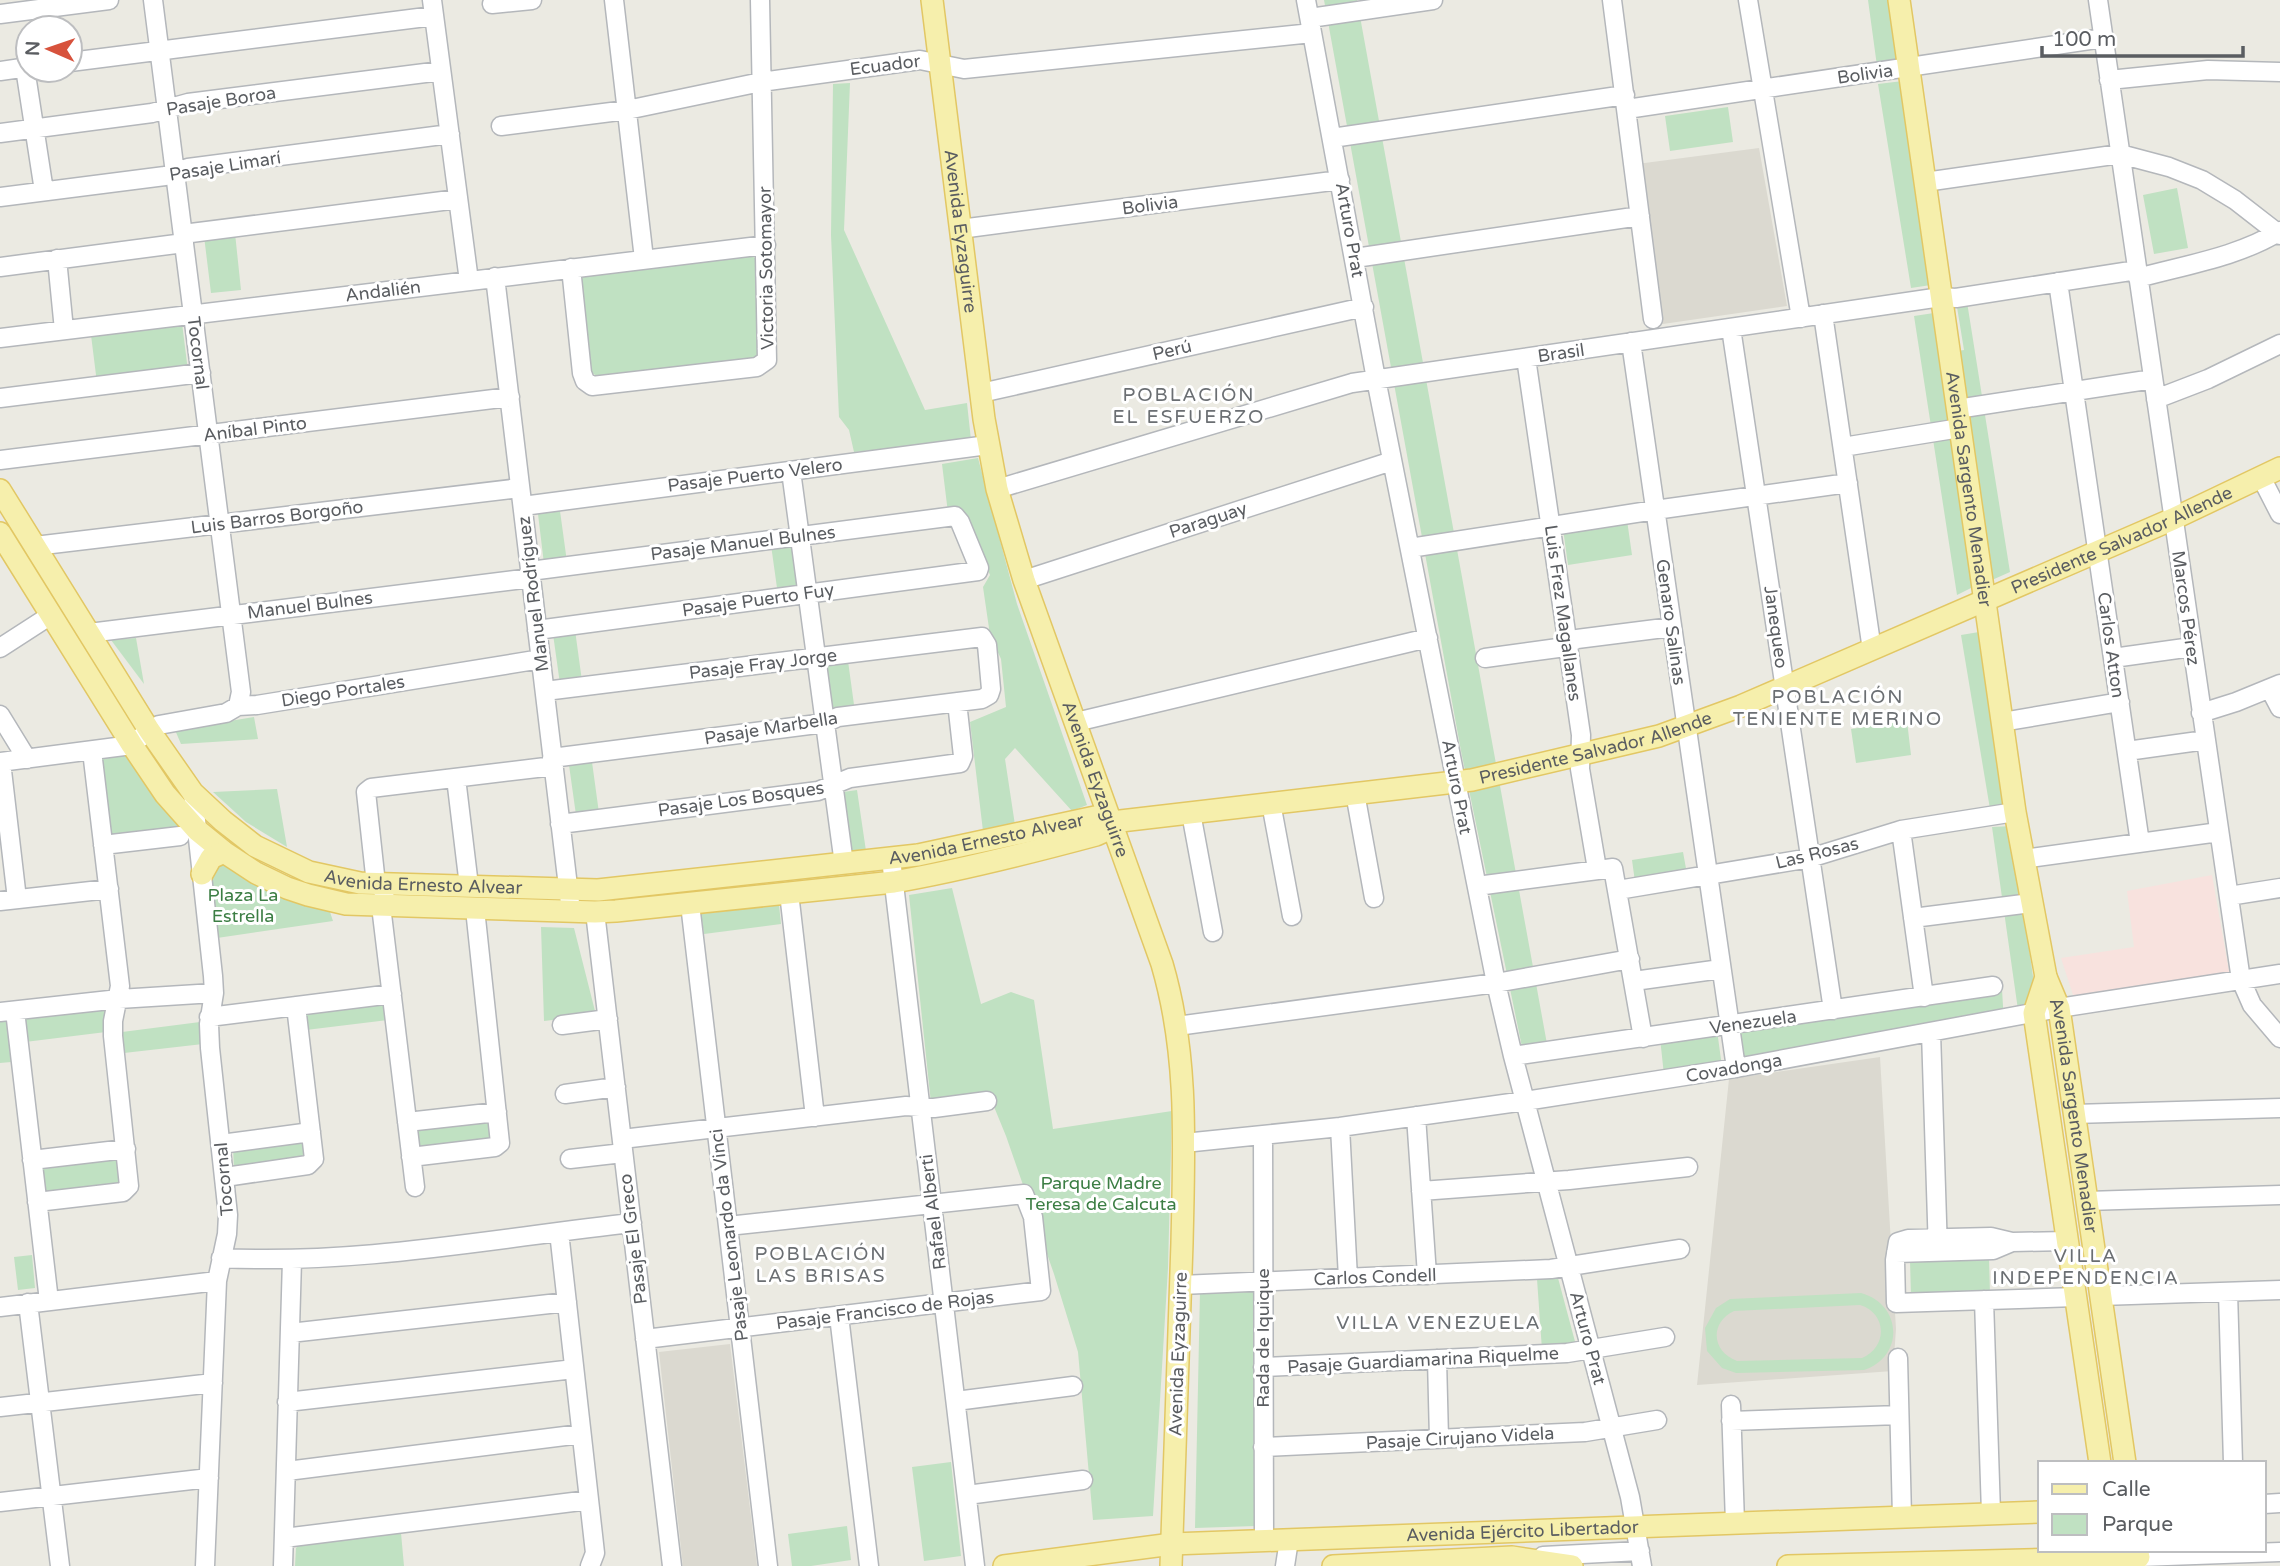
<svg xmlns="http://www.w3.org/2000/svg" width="2280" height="1566" font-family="'Varela Round',sans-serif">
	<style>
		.education { fill: #dbd9d0 }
		.medical { fill: #f8e2de }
		.green { fill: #c0e1c2; fill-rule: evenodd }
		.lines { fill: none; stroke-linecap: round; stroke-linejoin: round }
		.minor-casing { stroke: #b4b7bb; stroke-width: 21 }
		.major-casing { stroke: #e2c764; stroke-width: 24 }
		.minor { stroke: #fff; stroke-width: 18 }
		.major { stroke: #f6efac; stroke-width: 21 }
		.labels { text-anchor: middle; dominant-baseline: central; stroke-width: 6; stroke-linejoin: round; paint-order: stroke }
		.street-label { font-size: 18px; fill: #5a5d61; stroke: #fff }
		.park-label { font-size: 18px; fill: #3c7e44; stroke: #fff }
		.neighbourhood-label { font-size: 19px; letter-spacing: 2px; fill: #6b6f73; stroke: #fff }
	</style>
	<rect width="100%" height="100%" fill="#ebeae2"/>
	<!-- education -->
	<path class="education" d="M1759 148 1787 306 1656 325 1637 164Z
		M1880 1057 1896 1329 1893 1371 1697 1385 1729 1079Z
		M730 1344 757 1566H683L659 1352Z"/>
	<!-- medical -->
	<path class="medical" d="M2212 875 2230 977 2075 1001 2061 958 2134 947 2127 891Z"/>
	<!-- green -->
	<path class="green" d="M1324 0H1357L1547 1044 1522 1047 1461 751Z
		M1868 0H1892L1901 61 1877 66Z
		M1903 81 1931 285 1911 288 1878 84Z
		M850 83 844 230 925 410 967 403 971 440 854 452 849 430 839 417 831 235 833 84Z
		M1728 107 1733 142 1670 151 1665 116Z
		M2177 188 2188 248 2154 254 2143 195Z
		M235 233 241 290 211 293 204 236Z
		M750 254 756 259 762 349 756 358 601 380 589 370 578 282 586 275Z
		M1967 302 2010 572 1992 580 1958 351 1964 350 1957 307Z
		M1934 313 1977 585 1957 595 1914 316Z
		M182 323 188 371 97 383 91 335Z
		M978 458 1017 604 1087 805 1072 811 1015 748 1005 759 1015 825 983 831 970 722 1006 707 1001 659 990 635 983 587 990 575 963 513H948L942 464Z
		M560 511 567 562 544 564 538 514Z
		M1627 520 1632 555 1568 565 1563 529Z
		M794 542 801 592 778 595 771 545Z
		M575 630 582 681 560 684 553 634Z
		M1979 632 2009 807 1990 809 1961 635Z
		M136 638 144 684 111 640Z
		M848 661 855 712 833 715 826 664Z
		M254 717 258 739 181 744 175 730Z
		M1907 721 1911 755 1856 763 1851 729Z
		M126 752 183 829 113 835 108 832 99 755Z
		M592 762 599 813 576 815 569 765Z
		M277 789 287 847 246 822 213 792Z
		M857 790 866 851 851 853 843 792Z
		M2012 826 2036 998 2031 1006 2018 1010 1992 827Z
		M1683 852 1687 874 1635 882 1632 860Z
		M224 862 328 906 333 921 217 938 211 876Z
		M952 888 981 1004 1011 992 1034 1000 1053 1129 1172 1111 1168 1268 1153 1516 1093 1520 1078 1352 1054 1274 1006 1136 990 1097 931 1103 909 895Z
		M779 905 781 924 704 934 701 914Z
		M541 927 574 928 596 1015 544 1021Z
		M2002 989 2004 1023 1743 1065 1737 1028Z
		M386 1000 388 1020 306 1030 303 1010Z
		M109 1008 106 1032 25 1042 23 1017Z
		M6 1019 11 1062 0 1063V1020Z
		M200 1022 203 1044 124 1053 122 1032Z
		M1717 1030 1722 1067 1664 1075 1660 1038Z
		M488 1117 494 1140 416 1149 413 1125Z
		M305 1138 307 1158 234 1169 233 1148Z
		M120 1156 123 1187 41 1196 39 1167Z
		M32 1255 35 1288 18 1290 14 1257Z
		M1989 1257 1990 1294 1911 1297 1910 1260Z
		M1558 1278 1577 1349 1542 1350 1537 1279Z
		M1257 1290 1256 1526 1195 1528 1200 1291Z
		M1861 1293C1902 1304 1905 1356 1864 1370L1736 1373 1722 1368 1707 1351 1705 1328 1716 1308 1730 1299ZM1860 1305C1887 1313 1888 1347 1862 1358L1737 1361C1712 1352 1709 1323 1734 1311Z
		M951 1462 961 1556 924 1561 912 1467Z
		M847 1526 851 1560 811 1566H792L788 1534Z
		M401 1533 404 1566H295L296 1548 302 1542Z"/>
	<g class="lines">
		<!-- minor casing -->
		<g class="minor-casing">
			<path id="minor" d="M153 0 241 692 238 706
				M432 0 469 281
				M614 0 644 259
				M1306 0 1376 379 1496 983 1513 1056 1630 1497 1642 1566
				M1612 0 1653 319
				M1748 0 1801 318
				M2098 0 2241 980 2252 1005 2280 1038
				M492 4 532 0
				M0 14 109 0
				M1310 18 1433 0
				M70 62 434 16
				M25 68 44 191
				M0 71 28 67
				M2109 80 2208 70 2280 72
				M1627 109 2103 38
				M501 126 627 110 761 82 920 60 964 69 1312 33
				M0 133 152 113 188 103 441 71
				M1332 138 1625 95
				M1925 182 2120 154 2169 167 2202 180 2235 200 2280 235
				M0 197 165 176 188 168 450 134
				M960 229 1340 180
				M183 234 458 199
				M1355 258 1640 216
				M57 259 64 330
				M0 267 184 243
				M571 268 582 373 585 381 592 386 757 367 767 360 760 0
				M495 277 570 903
				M2138 278C2185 265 2238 257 2280 231
				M2058 282 2140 843
				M1823 314 1872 650
				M1731 328 1833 1010
				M0 338 766 245
				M1631 342 1736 1068
				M1526 358 1581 735 1580 769 1597 869
				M981 393 1364 307
				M0 398 201 373
				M2156 399 2208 379 2280 344
				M1957 409 2153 379
				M1843 447 1960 428
				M0 460 510 397
				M791 471 844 864
				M2261 477 2280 514
				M997 489 1352 383 1941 297 1956 298 2137 270
				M523 506 988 445
				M35 546 520 488
				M1410 548 1655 510 1848 483
				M530 571 955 516 960 522 979 568 978 571 537 630
				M1024 580 1392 461
				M89 633 531 578
				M0 648 51 615
				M1485 658 1558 648 1577 639 1672 627
				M2113 658 2192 647
				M2270 689 2280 708
				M545 691 982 637 987 645 991 689 989 695 982 699 838 717 825 723 552 758
				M2201 713 2236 702 2280 684
				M0 715 27 759
				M1076 722 1428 638
				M2002 722 2120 702
				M2127 751 2206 740
				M0 762 132 745 149 730 159 725 226 713 238 706 257 705 541 659
				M1 762 17 899
				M456 778 469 886
				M193 793 213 976 214 993 209 1024 210 1048 228 1215 227 1234 217 1281 205 1566
				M1355 793 1374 898
				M1271 803 1292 916
				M1191 813 1213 932
				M560 824 818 791 850 778 960 763 963 756 957 702
				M1901 830 1924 997
				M103 845 180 836
				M891 859 975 1566
				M2023 859 2219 832
				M1477 886 1613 868 1643 1038
				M1618 890 1810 858 1901 830 2015 812
				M789 893 815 1117
				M2229 896 2280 888
				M0 901 109 889
				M690 904 768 1566
				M595 912 672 1566
				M1913 918 2031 903
				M1634 981 1721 969
				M15 1011 49 1301
				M0 1012 119 999 214 993
				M209 1017 392 994
				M562 1025 608 1019
				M1177 1026 1496 983 1630 959
				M1931 1032 1938 1252
				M1513 1056 1993 986
				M565 1094 616 1087
				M2074 1114 2280 1108
				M1416 1116 1427 1275
				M407 1122 497 1112
				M1340 1127 1348 1278
				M1263 1135 1264 1541
				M622 1139 906 1106 934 1108 987 1101
				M1184 1143 1340 1127 1525 1101 1736 1068 2059 1008 2280 974
				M221 1144 311 1132
				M411 1157 495 1147 500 1143 475 909
				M570 1159 623 1153
				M32 1160 126 1149
				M225 1177 308 1165 314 1159 296 1006
				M415 1187 381 906C387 897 385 889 376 884L366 792 371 788 554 766
				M1421 1191 1569 1180 1688 1167
				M2087 1201 2280 1195
				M37 1202 123 1192 129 1186 113 1036V1021L120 986 92 751
				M559 1232 595 1553 590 1566
				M2067 1241 2012 1242 1991 1237 1908 1239 1898 1242 1895 1260 1896 1303 2076 1297
				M1896 1253 1993 1250 2012 1242
				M221 1258C359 1265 495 1238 632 1223
				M1181 1285 1551 1269 1680 1249
				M2228 1292 2233 1463
				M2101 1296 2280 1290
				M1984 1300 1991 1513
				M28 1303 60 1566
				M0 1307 217 1281
				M839 1316 869 1566
				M290 1333 567 1302
				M645 1339 1041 1291 1033 1217 1024 1194 728 1226
				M1898 1358 1902 1517
				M1437 1359 1439 1439
				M1263 1367 1567 1353 1665 1337
				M956 1401 1073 1386
				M287 1402 574 1369
				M1731 1405 1735 1523
				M0 1407 213 1383
				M1731 1421 1899 1415
				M1263 1447 1585 1432 1657 1420
				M287 1471 581 1434
				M967 1495 1083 1480
				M0 1502 209 1478
				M2264 1504 2280 1503
				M284 1538 589 1500
				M1543 1556 1640 1551
				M2139 1557 2280 1552
				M283 1566 292 1260
				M1285 1566 1289 1540"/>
		</g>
		<!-- major casing -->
		<g class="major-casing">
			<g id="major">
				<path id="s1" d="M932 0 984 419 997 489 1024 580 1162 964C1189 1056 1184 1148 1182 1243 1179 1351 1174 1458 1171 1566"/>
				<path id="s2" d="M1899 0 2015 812 2046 977 2059 1008 2125 1463"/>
				<path id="s3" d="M0 490 149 730 193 793 223 821 255 846 309 872 360 883 598 890 918 855 1095 817 1103 818 1112 822"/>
				<path d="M0 533 132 745 165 794 197 830 224 852 256 873 287 888 308 895 346 904 595 912 616 911 894 882C963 870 1029 853 1096 835L1107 830 1112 822"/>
				<path id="s4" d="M1112 822 1472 780 1659 736 1741 706 2173 519 2280 468"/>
				<path d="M202 874 211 858 224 852"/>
				<path d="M2046 977 2034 1013 2100 1463"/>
				<path id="s5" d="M1004 1566 1172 1544 2040 1512"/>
				<path d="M1333 1566 1512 1557 1572 1566"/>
				<path d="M1788 1566 2139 1557"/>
			</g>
		</g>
		<!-- minor -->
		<use href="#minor" class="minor"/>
		<!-- major -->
		<use href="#major" class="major"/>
	</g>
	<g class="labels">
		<!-- street labels -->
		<g class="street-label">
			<text transform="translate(885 65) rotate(-7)">Ecuador</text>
			<text transform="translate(1865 74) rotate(-8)">Bolivia</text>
			<text transform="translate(221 101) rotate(-9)">Pasaje Boroa</text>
			<text transform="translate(225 166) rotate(-9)">Pasaje Limarí</text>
			<text transform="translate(1150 205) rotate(-7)">Bolivia</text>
			<text transform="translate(1350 230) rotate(80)">Arturo Prat</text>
			<text stroke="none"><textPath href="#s1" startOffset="233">Avenida Eyzaguirre</textPath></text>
			<text transform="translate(766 268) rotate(-91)">Victoria Sotomayor</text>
			<text transform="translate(383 291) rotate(-7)">Andalién</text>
			<text transform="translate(1172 350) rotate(-13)">Perú</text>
			<text transform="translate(198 353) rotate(83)">Tocornal</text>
			<text transform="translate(1561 353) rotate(-8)">Brasil</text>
			<text transform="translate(255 429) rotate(-7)">Aníbal Pinto</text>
			<text transform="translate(755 475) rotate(-7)">Pasaje Puerto Velero</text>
			<text stroke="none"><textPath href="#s2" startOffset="494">Avenida Sargento Menadier</textPath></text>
			<text transform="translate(277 517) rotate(-7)">Luis Barros Borgoño</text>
			<text transform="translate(1208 520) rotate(-18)">Paraguay</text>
			<text stroke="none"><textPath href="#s4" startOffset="1057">Presidente Salvador Allende</textPath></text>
			<text transform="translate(743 543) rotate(-7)">Pasaje Manuel Bulnes</text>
			<text transform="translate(533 594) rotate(-97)">Manuel Rodríguez</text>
			<text transform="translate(758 600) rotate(-8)">Pasaje Puerto Fuy</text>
			<text transform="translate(310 605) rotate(-7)">Manuel Bulnes</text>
			<text transform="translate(2186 608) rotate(82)">Marcos Pérez</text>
			<text transform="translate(1563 613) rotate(82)">Luis Frez Magallanes</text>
			<text transform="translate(1671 622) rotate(82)">Genaro Salinas</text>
			<text transform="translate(1776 627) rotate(82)">Janequeo</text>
			<text transform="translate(2111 645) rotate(82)">Carlos Atton</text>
			<text transform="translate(763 664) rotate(-7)">Pasaje Fray Jorge</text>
			<text transform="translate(343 691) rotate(-9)">Diego Portales</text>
			<text transform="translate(771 728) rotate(-9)">Pasaje Marbella</text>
			<text stroke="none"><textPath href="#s4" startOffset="490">Presidente Salvador Allende</textPath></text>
			<text stroke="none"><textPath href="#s1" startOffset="800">Avenida Eyzaguirre</textPath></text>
			<text transform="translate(1457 787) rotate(79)">Arturo Prat</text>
			<text transform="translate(741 799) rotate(-8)">Pasaje Los Bosques</text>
			<text stroke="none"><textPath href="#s3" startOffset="1183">Avenida Ernesto Alvear</textPath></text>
			<text transform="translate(1817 853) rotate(-14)">Las Rosas</text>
			<text stroke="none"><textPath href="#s3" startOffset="616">Avenida Ernesto Alvear</textPath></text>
			<text transform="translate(1753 1022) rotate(-8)">Venezuela</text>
			<text transform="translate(1734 1068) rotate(-10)">Covadonga</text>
			<text stroke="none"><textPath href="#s2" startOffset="1130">Avenida Sargento Menadier</textPath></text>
			<text transform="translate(224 1179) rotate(-95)">Tocornal</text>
			<text transform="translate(933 1212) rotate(-97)">Rafael Alberti</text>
			<text transform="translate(729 1235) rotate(-97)">Pasaje Leonardo da Vinci</text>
			<text transform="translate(633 1239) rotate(-97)">Pasaje El Greco</text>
			<text transform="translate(1375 1277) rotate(-2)">Carlos Condell</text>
			<text transform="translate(885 1310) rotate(-7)">Pasaje Francisco de Rojas</text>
			<text transform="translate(1263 1338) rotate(-90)">Rada de Iquique</text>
			<text transform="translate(1588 1338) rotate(75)">Arturo Prat</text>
			<text transform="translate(1178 1354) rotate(-88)">Avenida Eyzaguirre</text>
			<text transform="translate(1423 1360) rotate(-3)">Pasaje Guardiamarina Riquelme</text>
			<text transform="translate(1460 1438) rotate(-3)">Pasaje Cirujano Videla</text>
			<text stroke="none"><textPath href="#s5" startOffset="520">Avenida Ejército Libertador</textPath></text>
		</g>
		<!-- park labels -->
		<g class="park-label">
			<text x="243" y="895">Plaza La<tspan x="243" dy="21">Estrella</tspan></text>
			<text x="1101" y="1183">Parque Madre<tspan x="1101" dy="21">Teresa de Calcuta</tspan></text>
		</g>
		<!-- neighbourhood labels -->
		<g class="neighbourhood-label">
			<text x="1189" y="395">POBLACIÓN<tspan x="1189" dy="22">EL ESFUERZO</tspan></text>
			<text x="1838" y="697">POBLACIÓN<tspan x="1838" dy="22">TENIENTE MERINO</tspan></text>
			<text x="821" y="1254">POBLACIÓN<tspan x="821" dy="22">LAS BRISAS</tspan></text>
			<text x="2086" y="1256">VILLA<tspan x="2086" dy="22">INDEPENDENCIA</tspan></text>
			<text x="1439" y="1323">VILLA VENEZUELA</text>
		</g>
	</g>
	<!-- legend -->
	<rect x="2038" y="1461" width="228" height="91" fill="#ffffff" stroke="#bdbec0" stroke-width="2"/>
	<rect x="2052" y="1484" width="35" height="10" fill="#f6efac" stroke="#bdbec0" stroke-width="2"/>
	<text x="2102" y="1496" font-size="21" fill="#5a5d61">Calle</text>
	<rect x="2052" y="1514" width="35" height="21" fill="#c0e1c2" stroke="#bdbec0" stroke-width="2"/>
	<text x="2102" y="1531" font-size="21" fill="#5a5d61">Parque</text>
	<!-- north arrow -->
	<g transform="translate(49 49) rotate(272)"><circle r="33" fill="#ffffff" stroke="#bdbec0" stroke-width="2"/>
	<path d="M0-5L12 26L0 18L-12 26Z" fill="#d7523c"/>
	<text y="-10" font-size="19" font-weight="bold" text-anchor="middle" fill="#5a5d61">N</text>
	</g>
	<!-- scale -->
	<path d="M2042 46v10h201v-10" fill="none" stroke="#5a5d61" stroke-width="3.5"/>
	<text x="2052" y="46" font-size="21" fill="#5a5d61" stroke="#ffffff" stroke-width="5" paint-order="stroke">100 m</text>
</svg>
